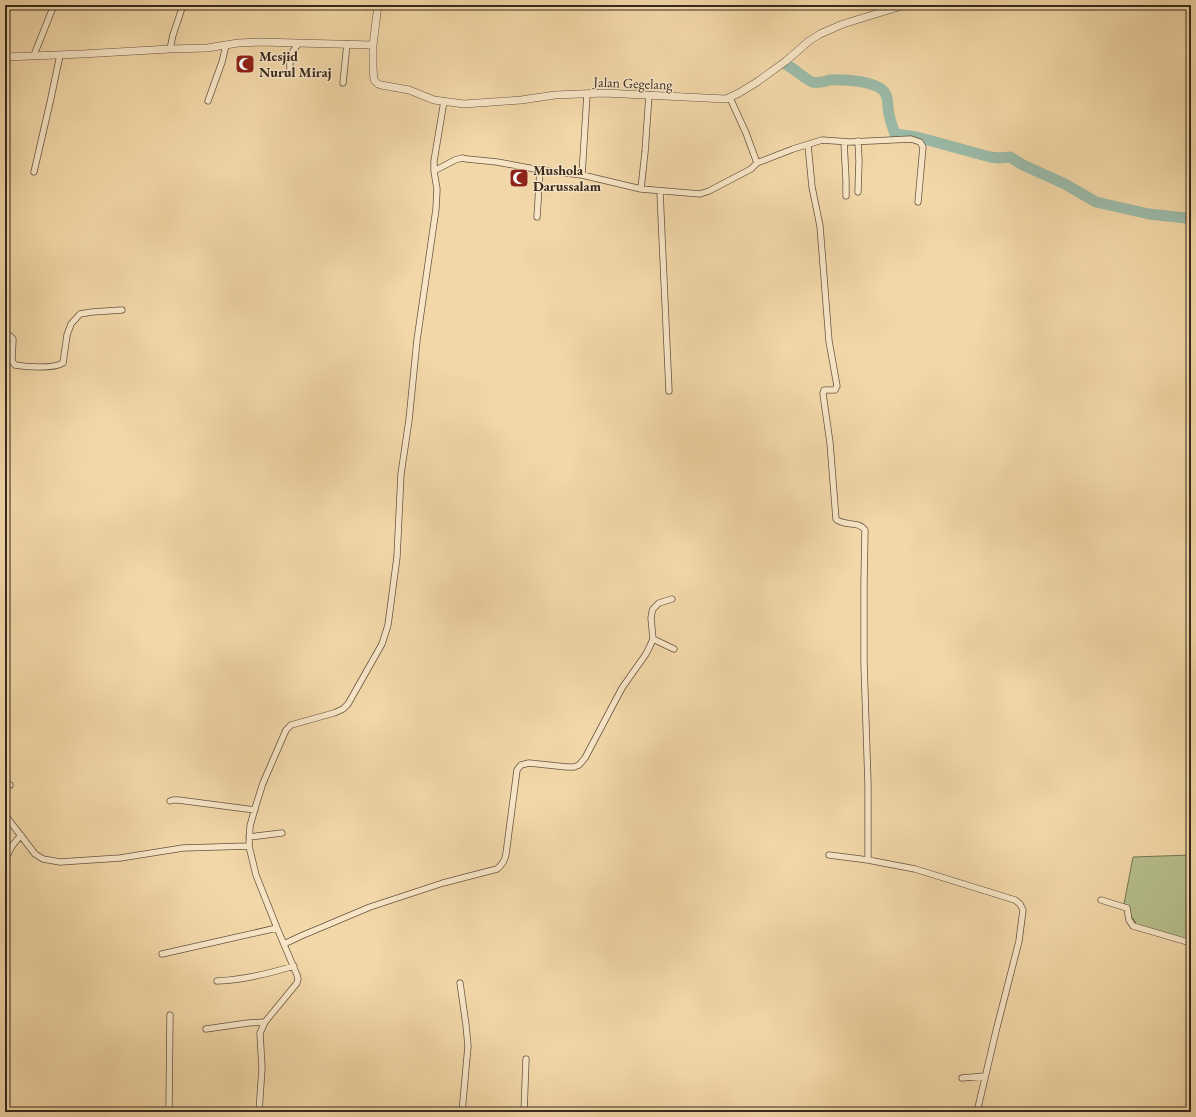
<svg xmlns="http://www.w3.org/2000/svg" width="1196" height="1117" font-family="'EB Garamond',serif">
	<style>
		.green { fill: #b6bf8b; stroke: #767454 }
		.lines { fill: none; stroke-linecap: round; stroke-linejoin: round }
		.river { stroke: #9bbaa8; stroke-width: 11 }
		.minor-casing { stroke: #665440; stroke-width: 7 }
		.tertiary-casing { stroke: #665440; stroke-width: 8 }
		.minor { stroke: #f7e5c6; stroke-width: 5.5 }
		.tertiary { stroke: #f7e5c6; stroke-width: 7 }
		.labels { text-anchor: middle; dominant-baseline: central; stroke-width: 3; stroke-linejoin: round; paint-order: stroke }
		.poi-label { font-size: 14px; font-weight: bold; fill: #37291d; stroke: #f7e5c6; text-anchor: start }
		.street-label { font-size: 14px; fill: #37291d; stroke: #f7e5c6 }
	</style>
	<rect width="100%" height="100%" fill="#f2d7a8"/>
	<filter id="stains"><feTurbulence type="fractalNoise" baseFrequency=".005" numOctaves="4"/><feColorMatrix values="0 0 0 0 .2 0 0 0 0 .09 0 0 0 0 .02 0 0 0 .5 -.17"/></filter>
	<radialGradient id="worn" r=".72"><stop offset=".6" stop-color="#630" stop-opacity="0"/><stop offset="1" stop-color="#630" stop-opacity=".3"/></radialGradient>
	<!-- green -->
	<path class="green" d="M1191 855V941L1137 925 1124 904 1133 857Z"/>
	<g class="lines">
		<!-- river -->
		<path class="river" d="M787 65C793 68 808 81 812 82 818 84 825 81 830 80 843 79 878 81 885 93 889 99 887 107 889 114 890 121 893 128 895 134L917 137 990 157 999 158 1010 157 1023 165 1065 184 1096 202 1149 214 1186 218 1191 220"/>
		<!-- minor casing -->
		<g class="minor-casing">
			<path id="minor" d="M170 49 173 35 183 5
				M34 55 54 5
				M290 74C290 57 288 57 299 43
				M343 83 347 44
				M730 98 746 133 757 163
				M208 101 222 62 226 45
				M844 142 846 180V196
				M808 145 812 187 820 226 829 341 837 386 835 390H824L823 394 830 443 836 519C844 527 858 520 865 530L864 584V663L868 784V860L915 869 1015 900 1020 904 1023 910 1019 941 996 1031 977 1112
				M434 171 455 160 462 158 467 159 497 162 540 170 582 175 641 189 700 194 709 191 751 169 757 163 793 149 822 140 850 142 911 139 920 142 923 147 918 202
				M34 172 51 98 60 55
				M582 175 587 94
				M641 189 645 152 649 95
				M660 192 669 391
				M858 192 859 161 858 141
				M537 217 540 170
				M5 335 10 336 13 339 12 361 15 365C26 367 53 369 63 363L67 335 71 324 80 314 92 312 122 310
				M653 639 674 649
				M5 786 10 785
				M170 801 173 800H178L255 810
				M5 815 35 854 43 859 60 862 120 858 183 848 249 846
				M249 837 282 833
				M829 855 868 860
				M5 860 12 846 21 835
				M1101 900 1127 908 1129 920 1133 926 1191 943
				M284 944 301 936 370 907 443 883 497 869C502 865 505 861 506 854L517 770 521 765 529 763 567 767H574L579 765 585 758 622 688 646 654 650 646 653 639 651 618 652 612 653 609 659 603 672 599
				M162 954 277 928
				M217 981C240 980 271 973 294 966
				M460 983 466 1025 468 1046 462 1112
				M206 1029 248 1023 265 1022
				M962 1078 985 1076
				M169 1112 170 1015
				M259 1112 262 1068 260 1033 265 1022 297 983 298 979 297 975 277 928 256 875 249 846 250 826 256 805 263 783 286 730 291 725 334 713 343 709 348 704 382 644 388 625 397 557 401 474 409 420 417 340 436 209 437 189 434 171V161L444 101
				M524 1112 526 1059"/>
		</g>
		<!-- tertiary casing -->
		<g class="tertiary-casing">
			<path id="tertiary" d="M378 5 373 45V68L374 80 378 84 381 85 409 90 434 100 464 104 521 100 555 95 604 93 726 99 739 93 757 82 786 61 809 41 820 34 843 24 905 5
				M5 57 82 54 170 49 207 48 238 43 260 42 373 45"/>
		</g>
		<!-- minor -->
		<use href="#minor" class="minor"/>
		<!-- tertiary -->
		<use href="#tertiary" class="tertiary"/>
	</g>
	<!-- icons -->
	<defs>
		<g id="mosque-square" transform="scale(1)"><rect x="-9" y="-9" width="18" height="18" rx="4" fill="#8f2418" stroke="#f7e5c6"/><path d="M3.5-4.9A6 6 0 1 0 3.5 4.9A5 5 0 1 1 3.5-4.9Z" fill="#fff"/></g>
	</defs>
	<g fill-rule="evenodd">
		<use href="#mosque-square" x="245" y="64"/>
		<use href="#mosque-square" x="519" y="178"/>
	</g>
	<g class="labels">
		<!-- poi labels -->
		<g class="poi-label">
			<text x="259" y="56">Mesjid<tspan x="259" dy="16">Nurul Miraj</tspan></text>
			<text x="533" y="170">Mushola<tspan x="533" dy="16">Darussalam</tspan></text>
		</g>
		<!-- street labels -->
		<g class="street-label">
			<text transform="translate(633 83) rotate(2)">Jalan Gegelang</text>
		</g>
	</g>
	<!-- margin -->
	<rect width="1196" height="1117" fill="none" stroke="#f2d7a8" stroke-width="20"/>
	<rect x="6" y="6" width="1184" height="1105" fill="none" stroke="#37291d" stroke-width="2"/>
	<rect x="10" y="10" width="1176" height="1097" fill="none" stroke="#37291d"/>
	<rect width="100%" height="100%" filter="url(#stains)"/>
	<rect width="100%" height="100%" fill="url(#worn)"/>
</svg>
